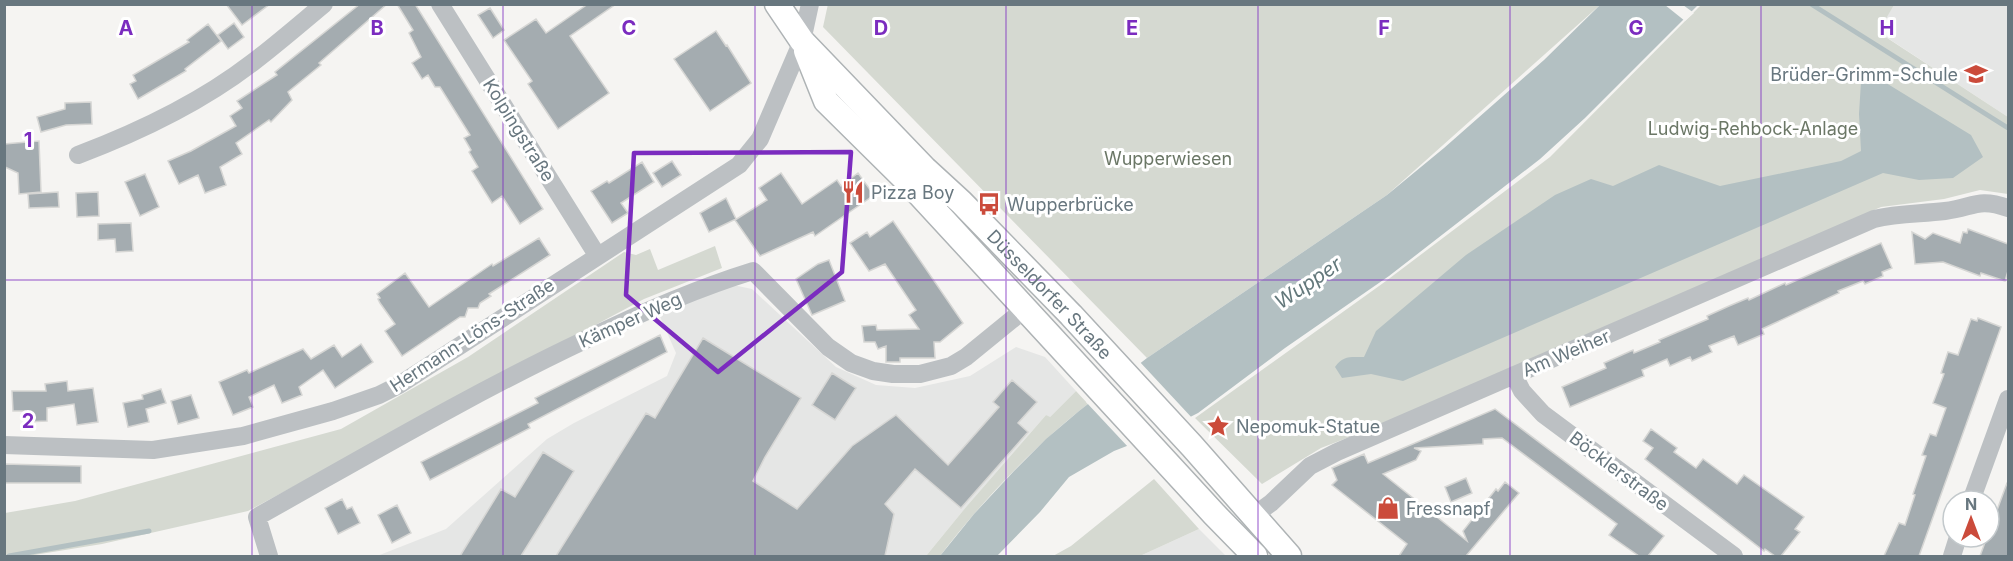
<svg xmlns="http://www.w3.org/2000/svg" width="2013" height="561" font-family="Inter,sans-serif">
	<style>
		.built { fill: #e5e6e5 }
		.green { fill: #d5d9d1 }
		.water { fill: #b3c0c2 }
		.pier { fill: #f5f4f2 }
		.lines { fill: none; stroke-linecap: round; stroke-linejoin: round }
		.stream { stroke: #b3c0c2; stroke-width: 5 }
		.building { fill: #a4acb0; stroke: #d6d6d4; stroke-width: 1.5 }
		.major-casing { stroke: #aeb3b5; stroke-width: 27 }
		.minor { stroke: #bcc0c3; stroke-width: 18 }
		.major { stroke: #fff; stroke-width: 24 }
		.marked { fill: none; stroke: #7b2cbf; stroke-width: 4.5; stroke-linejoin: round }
		.grid { fill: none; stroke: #7b2cbf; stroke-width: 1.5; stroke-opacity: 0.55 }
		.labels { text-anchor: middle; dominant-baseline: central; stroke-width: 6; stroke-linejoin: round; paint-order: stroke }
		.poi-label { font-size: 18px; fill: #68777f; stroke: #fff; text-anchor: start }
		.park-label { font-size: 18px; fill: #6b7766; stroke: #fff }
		.street-label { font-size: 18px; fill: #68777f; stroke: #fff }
		.water-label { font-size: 20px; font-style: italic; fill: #63787b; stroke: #fff }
		.grid-label { font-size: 20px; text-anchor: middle; font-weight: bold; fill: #7b2cbf; stroke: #fff; stroke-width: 6; stroke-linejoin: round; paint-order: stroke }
	</style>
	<rect width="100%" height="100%" fill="#f5f4f2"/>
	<!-- built -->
	<path class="built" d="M1894 5H2008V117L1877 31Z
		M733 285 752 289 836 367 876 385 915 388 970 376 1016 347 1045 357 1076 391 1049 418 1046 415 966 507 926 556H377L446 529 547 439 574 423 667 376 676 353 658 312Z
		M1199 529 1226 556H1140Z"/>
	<!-- green -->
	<path class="green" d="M828 4 1600 5 1387 195 1147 358 823 27Z
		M1701 5H1894L1878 32 2008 117V194L1980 190 1944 199 1881 207 1616 325 1391 421 1321 448 1262 484 1195 418 1386 281 1550 157Z
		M715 246 722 268 644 299 248 511 102 544 28 556H5V513L75 501 341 429 468 357 624 252 636 255 650 249 658 270Z
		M1076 391 1088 404C1034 446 981 502 940 556H926L966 507 1046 415 1050 417Z
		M1154 479 1199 529 1140 556H1053L1071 546Z"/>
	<!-- water -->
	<path class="water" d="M1600 5H1698L1585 118 1540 159 1389 276 1285 348 1198 413 1155 435 1114 451 1069 477 1040 512 997 556H940L974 514 1014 471 1046 439 1079 411 1147 358 1387 195 1444 148 1544 60Z
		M1873 75 1971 135 1983 157 1953 178 1919 180 1883 173 1403 381 1371 374 1342 378 1335 367C1343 355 1351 357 1364 357L1376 331 1466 255 1555 195 1591 179 1613 186 1659 165 1720 186 1841 161 1861 151 1859 114 1861 82Z"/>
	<!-- pier -->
	<path class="pier" d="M1665 5H1683L1694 13 1685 21Z
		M1139 361 1193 419 1157 437 1129 448 1086 402Z"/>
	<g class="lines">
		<!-- stream -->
		<path class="stream" d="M1811 4 2008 128
			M9 556 149 531"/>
	</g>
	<!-- building -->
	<path class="building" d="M226 4H270L242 25Z
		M360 4H387L319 63 321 65 288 92 292 100 271 122 269 120 236 143 242 154 220 167 226 185 205 193 198 175 179 184 168 161 191 151 236 126 230 116 242 108 237 101 277 75 275 72Z
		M397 4H415L543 209 520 224 502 196 492 203 472 171 478 167 469 152 471 150 464 138 470 135 440 87H435L428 75 422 79 412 63 421 57 409 33 413 30Z
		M588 4H616L570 36 609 93 558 129 528 84 532 81 504 40 536 19 546 33Z
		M490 8 504 30 493 38 478 15Z
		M234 23 244 37 228 49 218 35Z
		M208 24 221 41 185 69 186 71 138 99 130 84 136 81 133 75 189 42 187 40Z
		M716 31 726 46 727 45 751 83 710 111 674 59Z
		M91 102 92 124 66 125 41 132 37 117 65 109V103Z
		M39 141 41 192 19 194 18 173 5 167 4 144Z
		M672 161 681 175 662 187 653 173Z
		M642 162 654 182 621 203 628 213 612 223 591 191 607 181 609 183Z
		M781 173 802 204 837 180 841 186 858 173 874 195 815 236 813 232 760 256 735 220 767 200 759 188Z
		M145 174 159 207 140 216 125 182Z
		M58 192 59 207 29 208 28 194Z
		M98 192 99 216 77 217 76 193Z
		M726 198 736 219 709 232 700 213Z
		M893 221 963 323 940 342H934L935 358H900V362H886V346L878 349 875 342H864L862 326 876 325 877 330 919 329 909 315 916 310 885 264 869 271 850 243 867 232 870 237Z
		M131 223 133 251 116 252 115 239 98 240V224Z
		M1968 229 2008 244V271L2005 281 1981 273 1980 276 1943 262 1915 264 1912 232 1925 239 1933 233 1960 243 1963 232 1967 233Z
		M539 238 550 255 489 294 491 296 480 303 478 308H468L465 317H460L402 356 385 331 395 324 380 303 378 299 380 298 377 294 405 273 429 307 492 264 493 266Z
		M1881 243 1892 268 1882 272 1883 276 1865 284 1863 281 1838 291 1839 293 1762 329 1764 334 1738 345 1734 336 1709 346 1712 352 1692 361 1690 357 1670 366 1667 359 1642 370 1644 376 1570 407 1562 387 1606 368 1604 363 1633 350 1634 353 1660 342 1659 340 1708 319 1707 316 1729 306 1748 298 1749 300 1785 283 1786 285Z
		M829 260 845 301 812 315 796 279 818 264Z
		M1978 318 2001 327 1919 556H1884L1899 523 1905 525 1915 495 1913 494 1926 456 1922 455 1930 434 1936 436 1946 408 1933 403 1944 374 1941 373 1948 352 1958 355 1971 319 1977 321Z
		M660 335 667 352 528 424 530 428 430 480 421 462 538 403 535 398Z
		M703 338 801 398 765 457 753 481 797 509 852 446 896 415 948 465 999 407 993 402 1012 380 1037 402 1018 423 1028 432 961 508 915 469 885 504 894 514 885 556H556L646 413 655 418Z
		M361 344 373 362 335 388 323 370 299 387 302 395 282 403 274 385 249 397 253 407 233 415 219 382 247 370 249 373 303 349 311 359 334 345 342 357Z
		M832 373 856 388 835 420 812 405Z
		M67 381 68 391 93 388 98 422 77 425 74 404 47 408V421L25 422V411H13L12 391H46L45 384Z
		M161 389 166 403 146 409 149 422 128 427 123 403 143 399 142 395Z
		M191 395 199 418 178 424 171 401Z
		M1495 409 1664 536 1648 556H1639L1609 535 1617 524 1502 438 1483 439V444L1414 448 1421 451 1416 460 1383 474 1467 541 1463 531 1496 489 1498 491 1505 482 1519 493 1466 556H1399L1407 544 1332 485 1337 480 1332 468 1364 454 1368 463Z
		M1651 429 1677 448 1674 452 1696 468 1703 459 1737 484 1744 475 1804 517 1795 529 1800 532 1781 556H1775L1765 549 1764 551 1645 459 1653 448 1643 441Z
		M543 452 574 471 521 556H460L501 489 515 497Z
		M4 464 81 466V483H4Z
		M1466 478 1472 493 1451 502 1445 487Z
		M2007 483H2008V556H1980L1987 537H1989V532Z
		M342 499 347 509 352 507 360 523 338 534 325 508Z
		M397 505 411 533 392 543 378 515Z"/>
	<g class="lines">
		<!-- major casing -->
		<g class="major-casing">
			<g id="major">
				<path id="s1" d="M777 4 802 41 925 169 961 202 1071 315 1192 446 1289 556"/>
				<path d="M806 51 826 101 912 186 1214 514 1255 556"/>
			</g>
		</g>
		<!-- minor -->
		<path class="minor" d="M440 4 597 255
			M78 155C139 132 200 103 252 63 277 44 300 24 324 4
			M1514 375 1522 391 1543 414 1734 556
			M4 445 153 450 243 436 333 411 379 395 399 385 739 165 760 139 802 41 810 4
			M1971 501 2008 399
			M1253 516 1271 503 1310 466 1337 452 1874 219C1898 213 1921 214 1945 211 1973 208 1977 197 2008 208
			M269 556 257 517C366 456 473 393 585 340 640 313 695 289 753 271L828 347 851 363 873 371 893 374H920L951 366 966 357 1025 309
			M1952 556 1958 537"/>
		<!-- major -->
		<use href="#major" class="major"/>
	</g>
	<!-- marked area -->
	<path class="marked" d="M851 152 842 272 718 372 626 295 634 153Z"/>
	<!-- grid -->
	<path class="grid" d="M252 4V556M503 4V556M755 4V556M1006 4V556M1258 4V556M1510 4V556M1761 4V556M4 280H2008"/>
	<!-- icons -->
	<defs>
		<g id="school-bare" transform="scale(1.8)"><path d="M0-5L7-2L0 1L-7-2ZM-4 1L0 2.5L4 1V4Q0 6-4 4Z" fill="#cb4b3b" stroke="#fff" stroke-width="2.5" paint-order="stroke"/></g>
		<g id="restaurant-bare" transform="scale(1.8)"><path d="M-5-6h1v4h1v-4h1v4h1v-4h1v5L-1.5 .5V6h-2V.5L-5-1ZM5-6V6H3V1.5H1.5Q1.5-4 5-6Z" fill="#cb4b3b" stroke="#fff" stroke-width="2.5" paint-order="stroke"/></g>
		<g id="bus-bare" transform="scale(1.8)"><path d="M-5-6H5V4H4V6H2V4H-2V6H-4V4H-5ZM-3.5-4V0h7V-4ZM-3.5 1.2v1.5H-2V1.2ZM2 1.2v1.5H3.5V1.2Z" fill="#cb4b3b" stroke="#fff" stroke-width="2.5" paint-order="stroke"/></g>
		<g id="sight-bare" transform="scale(1.8)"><path d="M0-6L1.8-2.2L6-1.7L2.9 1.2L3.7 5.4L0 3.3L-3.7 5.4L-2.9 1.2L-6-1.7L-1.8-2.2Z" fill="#cb4b3b" stroke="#fff" stroke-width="2.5" paint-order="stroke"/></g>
		<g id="shop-bare" transform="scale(1.8)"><path d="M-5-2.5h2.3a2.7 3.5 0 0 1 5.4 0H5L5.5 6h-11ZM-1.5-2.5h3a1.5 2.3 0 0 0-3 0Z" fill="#cb4b3b" stroke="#fff" stroke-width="2.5" paint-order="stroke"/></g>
	</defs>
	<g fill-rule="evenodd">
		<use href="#school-bare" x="1976" y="74"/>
		<use href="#restaurant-bare" x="853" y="192"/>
		<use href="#bus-bare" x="989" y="204"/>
		<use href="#sight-bare" x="1218" y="426"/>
		<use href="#shop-bare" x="1388" y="508"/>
	</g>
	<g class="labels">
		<!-- poi labels -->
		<g class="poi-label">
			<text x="1958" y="74" text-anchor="end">Brüder-Grimm-Schule</text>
			<text x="871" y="192">Pizza Boy</text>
			<text x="1007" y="204">Wupperbrücke</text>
			<text x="1236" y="426">Nepomuk-Statue</text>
			<text x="1406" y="508">Fressnapf</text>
		</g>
		<!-- park labels -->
		<g class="park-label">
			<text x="1753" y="128">Ludwig-Rehbock-Anlage</text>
			<text x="1168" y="158">Wupperwiesen</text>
		</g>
		<!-- street labels -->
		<g class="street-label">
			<text transform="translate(519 130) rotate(58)">Kolpingstraße</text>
			<text stroke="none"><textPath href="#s1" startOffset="399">Düsseldorfer Straße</textPath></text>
			<text transform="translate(630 320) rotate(-24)">Kämper Weg</text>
			<text transform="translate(472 335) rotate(-33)">Hermann-Löns-Straße</text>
			<text transform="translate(1566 353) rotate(-23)">Am Weiher</text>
			<text transform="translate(1619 471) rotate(37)">Böcklerstraße</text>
		</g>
		<!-- water labels -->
		<g class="water-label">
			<text transform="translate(1308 283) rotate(-34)">Wupper</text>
		</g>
	</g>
	<g class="grid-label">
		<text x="126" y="35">A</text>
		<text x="377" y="35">B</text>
		<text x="629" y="35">C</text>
		<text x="881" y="35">D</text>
		<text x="1132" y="35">E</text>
		<text x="1384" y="35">F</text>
		<text x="1636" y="35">G</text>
		<text x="1887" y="35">H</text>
		<text x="28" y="147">1</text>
		<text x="28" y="428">2</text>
	</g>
	<!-- border -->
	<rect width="2013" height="561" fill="none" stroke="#68777f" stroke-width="12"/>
	<!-- north arrow -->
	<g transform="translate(1971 519)"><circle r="28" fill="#ffffff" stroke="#c3c9cc" stroke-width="1.5"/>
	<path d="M0-4.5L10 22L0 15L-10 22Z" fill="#cb4b3b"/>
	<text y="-9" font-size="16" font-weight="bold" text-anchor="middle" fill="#68777f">N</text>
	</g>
</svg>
